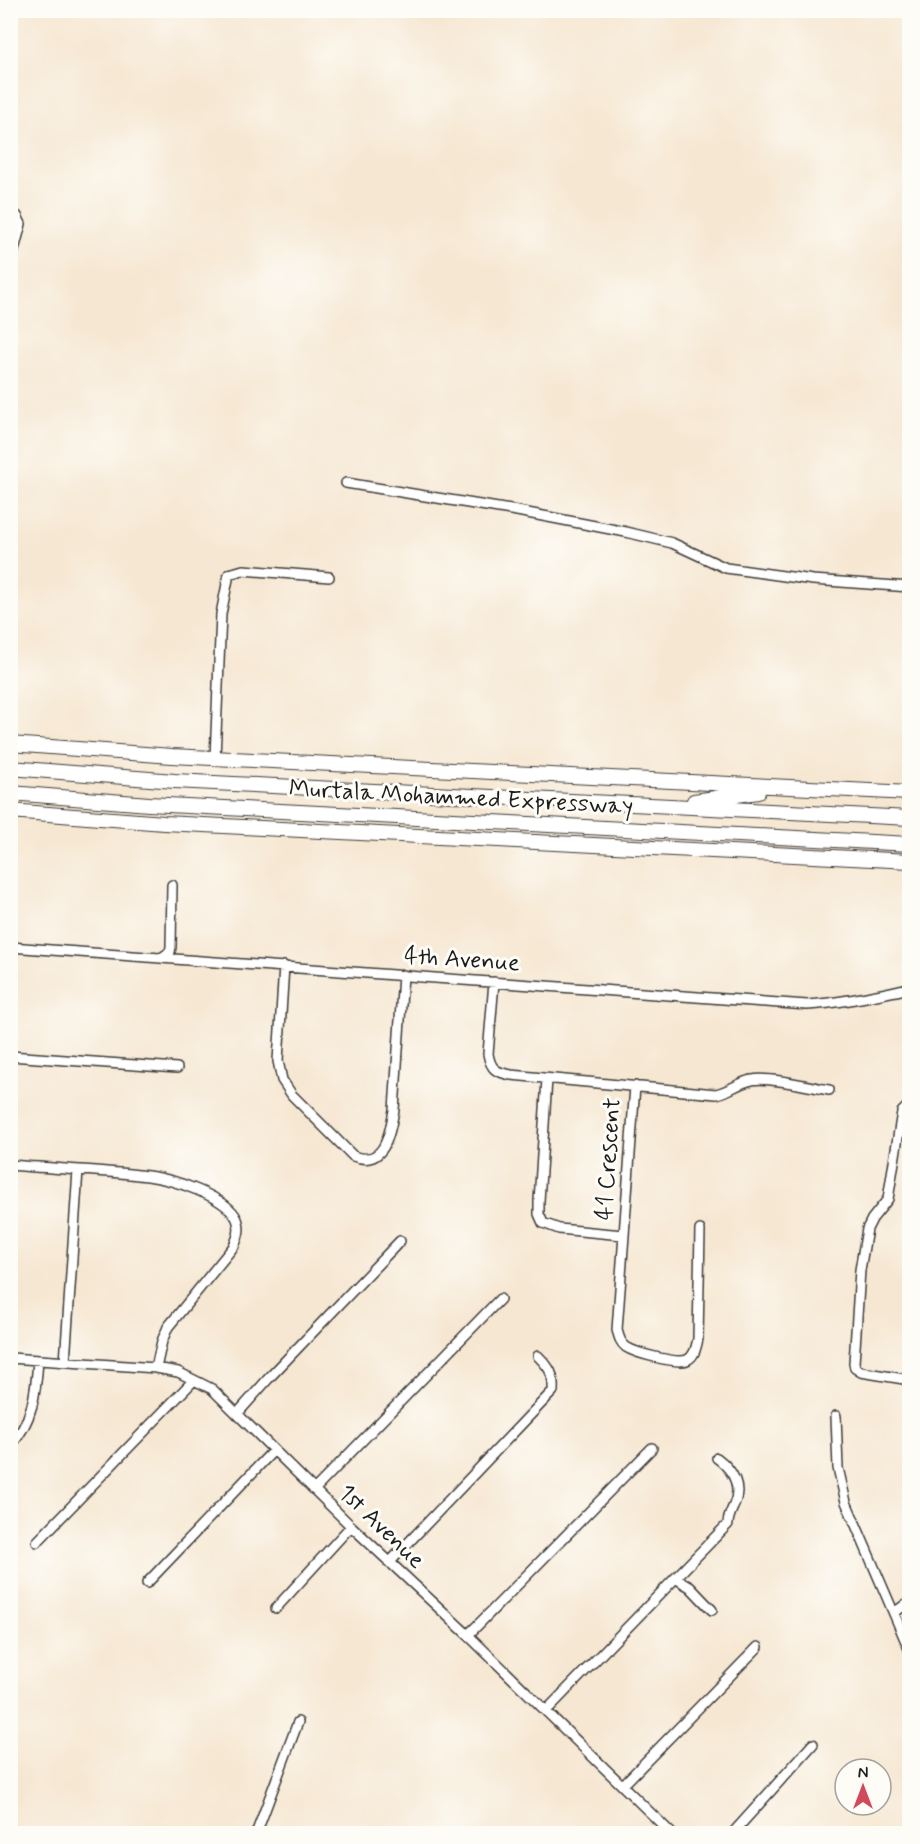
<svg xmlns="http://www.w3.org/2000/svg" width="920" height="1844" font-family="Mynerve,sans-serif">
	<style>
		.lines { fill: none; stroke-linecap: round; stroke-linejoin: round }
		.minor-casing { stroke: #3d3a37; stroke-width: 12 }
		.highway-casing { stroke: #3d3a37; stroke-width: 16 }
		.minor { stroke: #fff; stroke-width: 9 }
		.highway { stroke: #fff; stroke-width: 14 }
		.labels { text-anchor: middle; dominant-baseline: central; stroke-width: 6; stroke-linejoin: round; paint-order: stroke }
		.street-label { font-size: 24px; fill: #1c1c1c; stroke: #fdfcf7 }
	</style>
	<rect width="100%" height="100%" fill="#fdfcf7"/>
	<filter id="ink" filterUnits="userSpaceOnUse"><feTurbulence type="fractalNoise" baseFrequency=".0167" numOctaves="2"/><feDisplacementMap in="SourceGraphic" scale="12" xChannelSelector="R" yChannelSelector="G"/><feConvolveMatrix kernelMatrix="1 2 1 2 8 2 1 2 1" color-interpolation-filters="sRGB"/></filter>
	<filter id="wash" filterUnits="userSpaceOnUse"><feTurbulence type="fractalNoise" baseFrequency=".008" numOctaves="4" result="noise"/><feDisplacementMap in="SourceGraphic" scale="24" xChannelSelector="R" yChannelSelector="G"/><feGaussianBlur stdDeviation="1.35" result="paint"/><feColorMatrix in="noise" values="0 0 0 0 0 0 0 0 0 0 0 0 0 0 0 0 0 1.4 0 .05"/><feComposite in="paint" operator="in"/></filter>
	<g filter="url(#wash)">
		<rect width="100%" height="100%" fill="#f6e7d2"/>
	</g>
	<g filter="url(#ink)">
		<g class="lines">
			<!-- minor casing -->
			<g class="minor-casing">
				<path id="minor" d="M10 212 17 216 21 224 10 265
					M346 483 517 511 626 532 672 543 726 568 813 580 910 587
					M215 758 221 614 229 574 243 570 329 577
					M10 947 807 1005C842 1003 875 995 910 988
					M161 958 170 952 171 947 172 885
					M284 966 278 1061 282 1080 292 1095 353 1156C385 1168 390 1133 394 1110L403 975
					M494 982 488 1054C491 1070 496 1072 511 1075L716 1094C730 1091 740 1082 752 1080 767 1076 812 1087 829 1090
					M10 1056 177 1068
					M547 1079 539 1201V1214L543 1223 559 1229 623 1235
					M635 1086 617 1330C619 1337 620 1342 626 1347 635 1353 676 1364 687 1360 695 1356 696 1347 698 1339L700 1230
					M910 1104 902 1112 888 1199 872 1219 867 1229 860 1270 854 1363 855 1368 861 1372 910 1380
					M10 1165C56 1169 103 1170 148 1176 172 1179 226 1196 237 1219 241 1229 238 1237 234 1246L168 1327 162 1341 156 1368
					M10 1358 156 1368 178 1372 212 1389 351 1526 468 1635 672 1834
					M65 1362 78 1170
					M237 1414 268 1379 400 1241
					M836 1416 838 1468 846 1502 910 1651
					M10 1446C33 1422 36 1391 38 1360
					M314 1490 500 1299
					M37 1542 194 1380
					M389 1563 553 1391C554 1374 550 1368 538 1356
					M675 1578 690 1587 712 1610
					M147 1583 273 1451
					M276 1608 351 1526
					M894 1613 910 1601
					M468 1635 652 1448
					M546 1711 728 1524C728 1517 731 1512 734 1505 742 1486 733 1470 717 1458
					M623 1785 758 1647
					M256 1834 298 1722
					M732 1834 813 1744"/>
			</g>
			<!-- highway casing -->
			<g class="highway-casing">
				<path id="highway" d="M10 744 172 756 910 793
					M10 768 175 781 910 818
					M10 793 149 804 910 844
					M694 801 758 792
					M10 811 164 823 910 861"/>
			</g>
			<!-- minor -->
			<use href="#minor" class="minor"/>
			<!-- highway -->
			<use href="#highway" class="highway"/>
		</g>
	</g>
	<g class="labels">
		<!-- street labels -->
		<g class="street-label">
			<text transform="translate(461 798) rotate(3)">Murtala Mohammed Expressway</text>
			<text transform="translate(462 960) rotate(4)">4th Avenue</text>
			<text transform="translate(609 1159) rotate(-86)">41 Crescent</text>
			<text transform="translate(381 1527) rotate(44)">1st Avenue</text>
		</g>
	</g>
	<!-- margin -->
	<rect width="920" height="1844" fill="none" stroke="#fdfcf7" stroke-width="36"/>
	<!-- north arrow -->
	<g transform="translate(863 1787)"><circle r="28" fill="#fdfcf7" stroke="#a3a29f" stroke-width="1.5"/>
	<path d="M0-4.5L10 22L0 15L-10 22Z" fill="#d1495b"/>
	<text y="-9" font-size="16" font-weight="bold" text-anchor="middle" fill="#1c1c1c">N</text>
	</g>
</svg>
